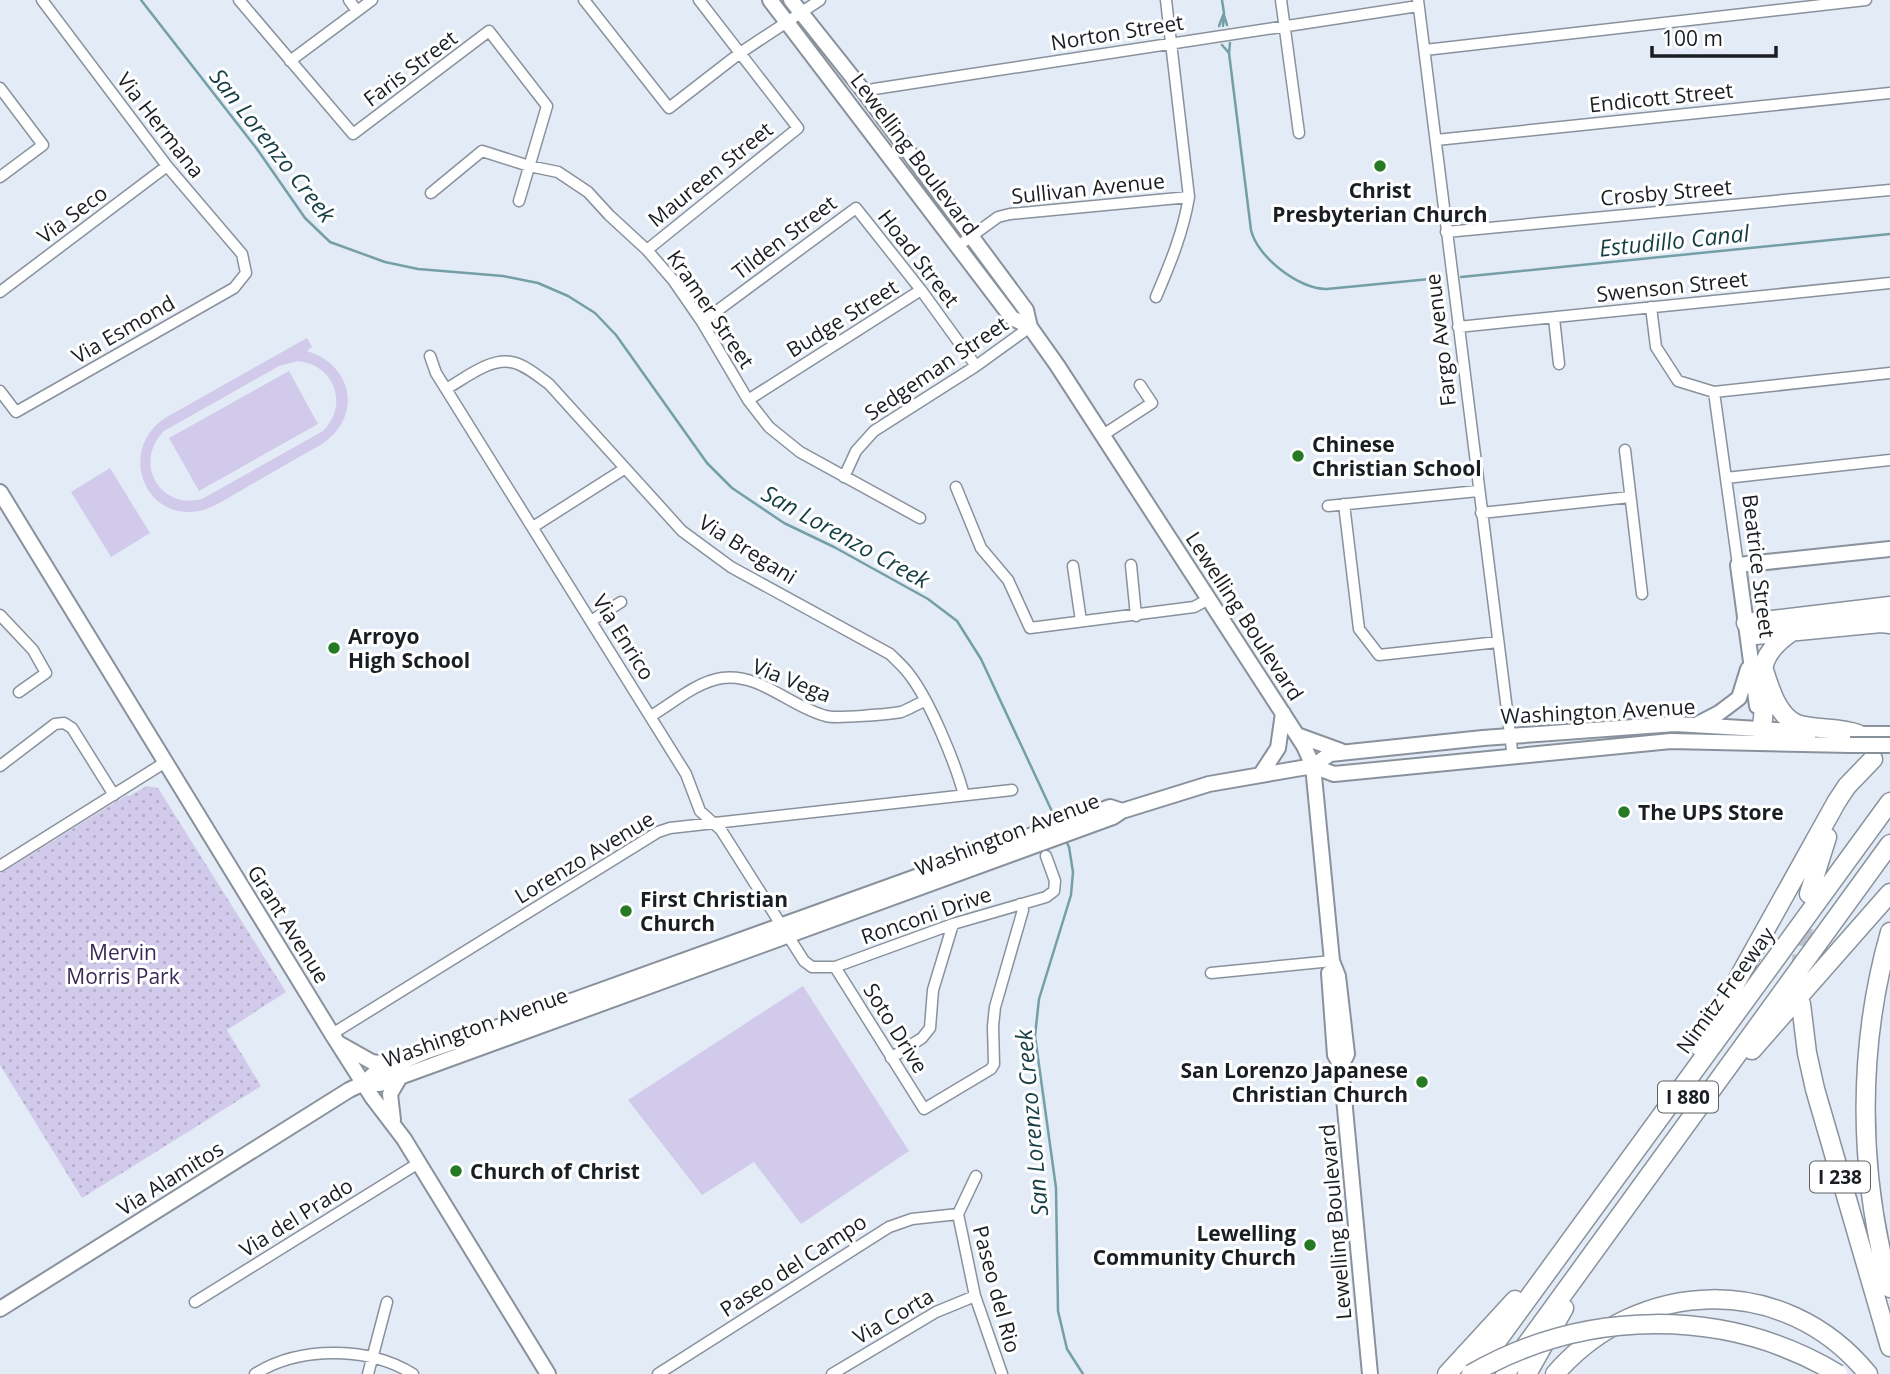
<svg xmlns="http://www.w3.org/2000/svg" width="1890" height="1374" font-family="'Open Sans',sans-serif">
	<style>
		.park { fill: url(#park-dots) }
		.pitch { fill: #d2caea; fill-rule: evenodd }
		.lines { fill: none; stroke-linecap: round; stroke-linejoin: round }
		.stream { stroke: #749fa6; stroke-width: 2.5 }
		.highway-tunnel { stroke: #bac2cb; stroke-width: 18; stroke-dasharray: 18 9; stroke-linecap: butt }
		.street-casing { stroke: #89929c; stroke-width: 13 }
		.secondary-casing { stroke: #89929c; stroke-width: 18 }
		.highway-casing { stroke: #89929c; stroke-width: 21 }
		.street { stroke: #fff; stroke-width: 10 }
		.secondary { stroke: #fff; stroke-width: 14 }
		.highway { stroke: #fff; stroke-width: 18 }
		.secondary-bridge-casing { stroke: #89929c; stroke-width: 18; stroke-linecap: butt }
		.highway-bridge-casing { stroke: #89929c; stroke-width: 21; stroke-linecap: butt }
		.secondary-bridge { stroke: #fff; stroke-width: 14 }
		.highway-bridge { stroke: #fff; stroke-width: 18 }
		.poi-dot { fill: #277a25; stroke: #fff; stroke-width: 2.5 }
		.labels { text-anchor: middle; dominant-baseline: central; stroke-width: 6; stroke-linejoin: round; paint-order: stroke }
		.shield { fill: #fff; stroke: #5f6164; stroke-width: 2 }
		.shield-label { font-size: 19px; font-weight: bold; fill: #1a1d21 }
		.street-label { font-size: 21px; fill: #1a1d21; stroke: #fff }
		.poi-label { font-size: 21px; font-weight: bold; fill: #1a1d21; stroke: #fff; text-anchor: start }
		.park-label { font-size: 21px; fill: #382a56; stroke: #fff }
		.water-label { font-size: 23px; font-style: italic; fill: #163f45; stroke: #fff }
	</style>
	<defs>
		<pattern id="park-dots" width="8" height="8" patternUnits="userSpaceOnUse" patternTransform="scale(1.75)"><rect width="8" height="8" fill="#d2caea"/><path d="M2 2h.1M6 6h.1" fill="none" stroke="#b4adc8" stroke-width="1.8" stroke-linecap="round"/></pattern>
	</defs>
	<rect width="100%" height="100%" fill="#e2ebf6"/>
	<!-- park -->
	<path class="park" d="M147 786 158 788 286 992 227 1030 261 1086 82 1198 0 1065V874L127 795 129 796Z"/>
	<!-- pitch -->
	<path class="pitch" d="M307 338 312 347 307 351C353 365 363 416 322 444 296 459 269 474 242 490 229 497 214 508 199 511 143 521 118 449 165 418ZM298 361C335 365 349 405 323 431L202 499C159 510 133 462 164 431L279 366Z
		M289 371 318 424 199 491 169 438Z
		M110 468 150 533 111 557 71 492Z
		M803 986 909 1151 801 1224 754 1162 702 1195 628 1100Z"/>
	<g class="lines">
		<!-- stream -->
		<path class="stream" d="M141 0 257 149 305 218 330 242 385 262 418 269 503 276 538 283 568 296 595 313 616 335 707 463 732 488 784 523 834 547 928 599 957 621 981 659 1056 820
			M1224 15 1227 25
			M1219 26 1224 13 1222 0
			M1223 26 1224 16
			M1222 45 1229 53 1251 230C1257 257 1300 290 1327 289L1440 278
			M1229 53 1230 43
			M1461 277 1890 234
			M1065 839 1069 847 1073 872 1071 895 1039 999 1035 1036 1056 1188 1058 1311 1067 1349 1083 1374"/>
		<!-- highway-tunnel -->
		<path class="highway-tunnel" d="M1800 973 1805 914"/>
		<!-- street casing -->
		<g class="street-casing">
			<path id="street" d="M239 0 353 134 489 31 547 106 519 201
				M349 0 357 11
				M584 0 669 108 740 53 820 0
				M1281 0 1299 133
				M1418 0 1513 758
				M1425 50 1866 0
				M290 61 372 0
				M0 88 43 145 0 177
				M865 93 874 89 1418 6
				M1436 140 1890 93
				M431 193 482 151 529 166 558 172 588 192 609 215 647 250 673 280 702 322 748 400 769 427 800 452 920 518
				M1446 232 1890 190
				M958 246 998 217 1010 214 1189 197
				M647 250 798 128 699 0
				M0 292 167 166
				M1156 297C1170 264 1183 233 1189 197L1166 0
				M1651 307 1656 347 1678 381 1714 392 1890 373
				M1554 318 1559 364
				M702 322 856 208 921 290 976 366
				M1458 327 1890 283
				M430 356 436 373 686 774 700 811 721 830 804 961 812 967H835L953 924 1046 897 1054 891 1055 881 1046 856
				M446 389C464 379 489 358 511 362 524 364 538 376 549 384L682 531 731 567 890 654C896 660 904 667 909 674 930 701 955 762 964 795
				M0 391 16 412 234 288 246 273 242 254 167 166 42 0
				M1714 392 1738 565
				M748 400 921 290
				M1103 435 1152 403 1140 385
				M1625 450 1642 594
				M844 477 856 451 874 431 976 366 1030 327
				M1726 478 1890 460
				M956 487 981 548 1008 580 1030 628 1194 607 1209 599
				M1344 504 1359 629 1379 655 1498 642
				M1328 506 1478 491
				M1481 513 1630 497
				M533 527 624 469
				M1131 565 1136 616
				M1073 566 1081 621
				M0 615 33 650 46 673 19 692
				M591 621 621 602
				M651 716C673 703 696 682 722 678 761 673 790 707 826 716 835 719 890 714 901 712 909 709 917 704 925 701
				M0 766 55 724 64 723 72 728 114 795
				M0 866 164 763
				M835 967 924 1109 991 1069 994 1064 993 1026 995 1007 1023 910 1020 904
				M1211 973 1332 961
				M332 1034 658 832 670 828 1012 790
				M891 1058 922 1038 930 1028 933 990 953 924
				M958 1214 975 1296 1002 1374
				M958 1214 976 1176
				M195 1302 417 1164
				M255 1374C299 1346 368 1346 413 1374
				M368 1374 387 1302
				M658 1374 889 1227 912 1219 958 1214
				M832 1374 936 1312 975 1296"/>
		</g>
		<!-- secondary casing -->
		<g class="secondary-casing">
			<path id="secondary" d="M770 0 1012 318 1030 327
				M791 0 865 93 1026 310 1030 327 1057 365 1304 746 1313 766 1332 961 1338 976 1347 1054 1341 1066
				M0 492 332 1034 372 1097 404 1139 548 1374
				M1757 706 1738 565 1890 549
				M1696 725 1719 713 1739 698 1748 669
				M1848 734H1890
				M1297 735 1341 751
				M1313 766 1334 774 1671 741 1850 745
				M1261 774 1278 748 1283 713
				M1329 973 1335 1055 1341 1066 1370 1374
				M340 1044 372 1062 392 1065
				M364 1083 380 1084 400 1077 1113 817 1122 811 1209 784 1313 766 1330 754 1483 738 1675 724 1810 732
				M393 1120 390 1094 400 1077
				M0 1309 349 1090 364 1083 375 1073 427 1051 516 1021 1110 807 1122 811"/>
		</g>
		<!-- highway casing -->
		<g class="highway-casing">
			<path id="highway" d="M1746 623 1756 635 1881 623 1890 624
				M1746 623 1890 606
				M1763 667C1769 686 1777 716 1797 724 1815 730 1839 727 1858 734
				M1761 730C1772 687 1743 664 1793 631
				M1809 894 1827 837
				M1890 932C1857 1048 1858 1172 1890 1288
				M1801 1004 1807 1053 1815 1089 1890 1347
				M1700 1047 1837 801 1847 786 1873 759
				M1752 1050 1890 893
				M1447 1374 1515 1300
				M1473 1374 1890 802
				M1505 1374 1890 844
				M1527 1374 1564 1308
				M1555 1374C1639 1277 1785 1272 1868 1374"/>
		</g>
		<!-- street -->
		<use href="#street" class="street"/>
		<!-- secondary -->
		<use href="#secondary" class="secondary"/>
		<!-- highway -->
		<use href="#highway" class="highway"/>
		<!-- secondary-bridge casing -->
		<g class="secondary-bridge-casing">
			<path id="secondary-bridge" d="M1850 745H1890"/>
		</g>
		<!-- highway-bridge casing -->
		<g class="highway-bridge-casing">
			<path id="highway-bridge" d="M1471 1374C1584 1309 1725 1306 1838 1374"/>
		</g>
		<!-- secondary-bridge -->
		<use href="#secondary-bridge" class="secondary-bridge"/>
		<!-- highway-bridge -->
		<use href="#highway-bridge" class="highway-bridge"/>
	</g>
	<!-- markers -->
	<g class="poi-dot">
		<circle cx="1380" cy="166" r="7"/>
		<circle cx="1298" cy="456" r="7"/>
		<circle cx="334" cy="648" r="7"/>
		<circle cx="1624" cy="812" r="7"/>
		<circle cx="626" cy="911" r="7"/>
		<circle cx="1422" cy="1082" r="7"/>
		<circle cx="456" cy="1171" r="7"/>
		<circle cx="1310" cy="1245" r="7"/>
	</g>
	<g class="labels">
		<!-- shield labels -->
		<g class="shield">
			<rect x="1658" y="1081.5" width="60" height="31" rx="5"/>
			<rect x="1810" y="1161.5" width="60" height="31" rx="5"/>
		</g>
		<g class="shield-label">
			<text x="1688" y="1097">I 880</text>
			<text x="1840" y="1177">I 238</text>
		</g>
		<!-- street labels -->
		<g class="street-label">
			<text transform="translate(1117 32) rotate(-9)">Norton Street</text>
			<text transform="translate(410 68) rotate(-37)">Faris Street</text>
			<text transform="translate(1661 97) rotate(-6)">Endicott Street</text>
			<text transform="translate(161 125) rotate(52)">Via Hermana</text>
			<text transform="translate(915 154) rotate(53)">Lewelling Boulevard</text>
			<text transform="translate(710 174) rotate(-39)">Maureen Street</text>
			<text transform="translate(1088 188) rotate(-6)">Sullivan Avenue</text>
			<text transform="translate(1666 192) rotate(-5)">Crosby Street</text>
			<text transform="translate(72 214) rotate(-37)">Via Seco</text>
			<text transform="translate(784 237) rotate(-37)">Tilden Street</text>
			<text transform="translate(919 258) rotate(52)">Hoad Street</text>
			<text transform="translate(1672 286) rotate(-6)">Swenson Street</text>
			<text transform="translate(711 309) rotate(56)">Kramer Street</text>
			<text transform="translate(842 318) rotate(-32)">Budge Street</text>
			<text transform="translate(123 329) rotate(-30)">Via Esmond</text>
			<text transform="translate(1440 340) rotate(-97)">Fargo Avenue</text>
			<text transform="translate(936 368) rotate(-34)">Sedgeman Street</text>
			<text transform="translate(748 549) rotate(32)">Via Bregani</text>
			<text transform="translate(1759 566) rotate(83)">Beatrice Street</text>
			<text transform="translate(1245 616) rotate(57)">Lewelling Boulevard</text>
			<text transform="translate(624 637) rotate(58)">Via Enrico</text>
			<text transform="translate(792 680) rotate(22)">Via Vega</text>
			<text transform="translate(1598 711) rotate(-3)">Washington Avenue</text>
			<text transform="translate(1007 834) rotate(-21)">Washington Avenue</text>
			<text transform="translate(584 857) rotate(-31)">Lorenzo Avenue</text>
			<text transform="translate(926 915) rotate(-19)">Ronconi Drive</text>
			<text transform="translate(289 924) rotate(58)">Grant Avenue</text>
			<text transform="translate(1725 990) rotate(-54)">Nimitz Freeway</text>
			<text transform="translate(475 1027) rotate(-20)">Washington Avenue</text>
			<text transform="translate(896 1028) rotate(58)">Soto Drive</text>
			<text transform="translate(170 1178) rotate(-32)">Via Alamitos</text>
			<text transform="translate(296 1217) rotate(-32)">Via del Prado</text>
			<text transform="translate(1335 1222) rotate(-95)">Lewelling Boulevard</text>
			<text transform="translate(793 1265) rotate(-33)">Paseo del Campo</text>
			<text transform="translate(997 1289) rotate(75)">Paseo del Rio</text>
			<text transform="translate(893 1316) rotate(-30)">Via Corta</text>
		</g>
		<!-- poi labels -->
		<g class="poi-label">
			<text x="1380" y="190" text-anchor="middle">Christ<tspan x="1380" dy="24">Presbyterian Church</tspan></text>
			<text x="1312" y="444">Chinese<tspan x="1312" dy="24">Christian School</tspan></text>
			<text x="348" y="636">Arroyo<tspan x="348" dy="24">High School</tspan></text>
			<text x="1638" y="812">The UPS Store</text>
			<text x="640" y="899">First Christian<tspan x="640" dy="24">Church</tspan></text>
			<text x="1408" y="1070" text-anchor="end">San Lorenzo Japanese<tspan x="1408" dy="24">Christian Church</tspan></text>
			<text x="470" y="1171">Church of Christ</text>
			<text x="1296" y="1233" text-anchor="end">Lewelling<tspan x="1296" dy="24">Community Church</tspan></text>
		</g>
		<!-- park labels -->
		<g class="park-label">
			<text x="123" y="952">Mervin<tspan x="123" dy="24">Morris Park</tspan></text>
		</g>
		<!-- water labels -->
		<g class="water-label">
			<text transform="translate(273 145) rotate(52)">San Lorenzo Creek</text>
			<text transform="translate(1674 240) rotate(-6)">Estudillo Canal</text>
			<text transform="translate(846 536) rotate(29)">San Lorenzo Creek</text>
			<text transform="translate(1031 1123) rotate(-95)">San Lorenzo Creek</text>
		</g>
	</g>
	<!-- scale -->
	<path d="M1652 46v10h124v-10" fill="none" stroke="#1a1d21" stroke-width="3.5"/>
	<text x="1662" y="46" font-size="21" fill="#1a1d21" stroke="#ffffff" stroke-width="5" paint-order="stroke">100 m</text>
</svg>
